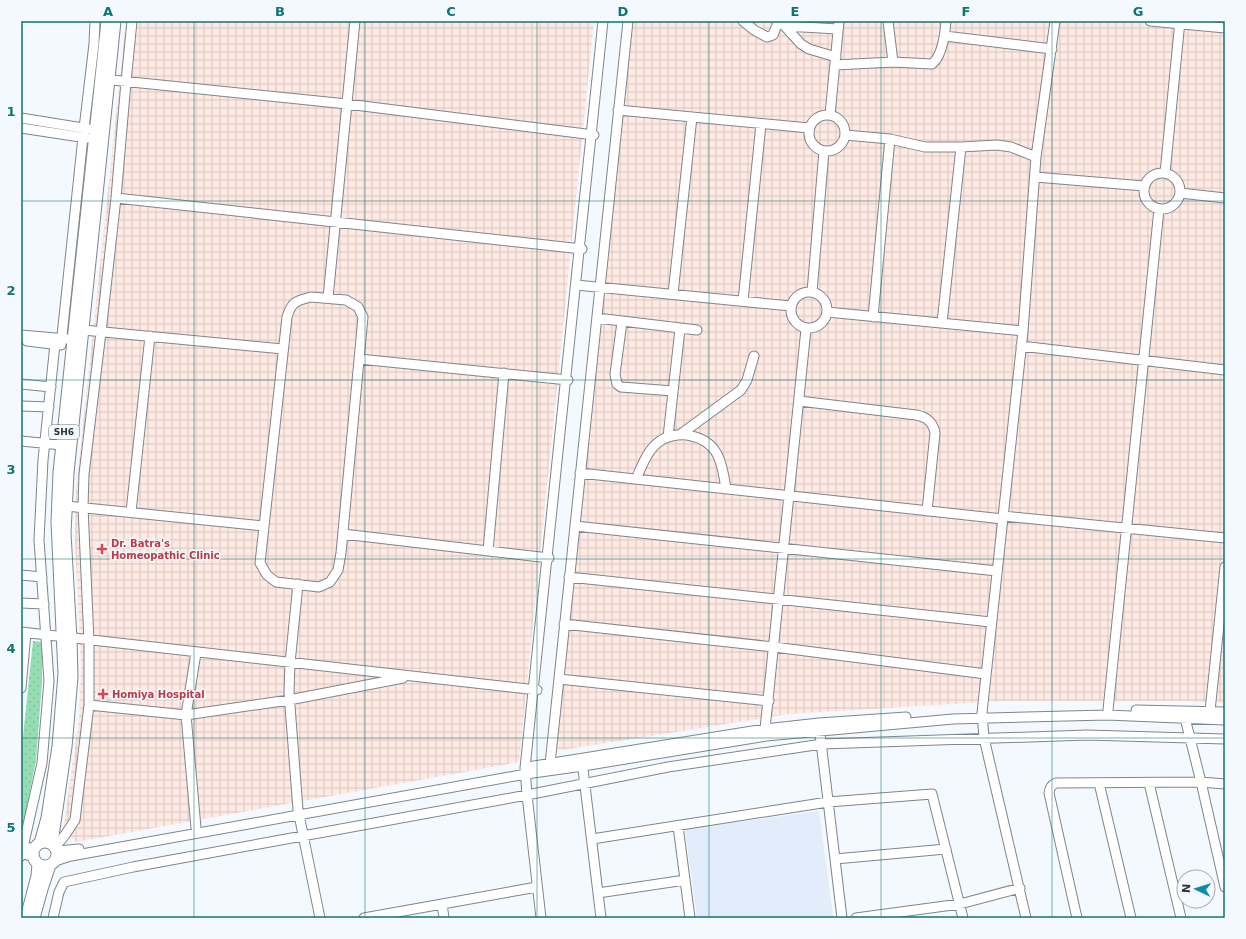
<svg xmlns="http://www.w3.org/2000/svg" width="1246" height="939" font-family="'DejaVu Sans',sans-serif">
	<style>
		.industrial { fill: url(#industrial-grid) }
		.built { fill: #e2ecfb }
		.park { fill: url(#park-dots) }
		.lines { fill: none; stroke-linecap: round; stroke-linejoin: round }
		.minor-casing { stroke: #7f858c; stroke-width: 11 }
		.major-casing { stroke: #7f858c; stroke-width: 13 }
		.minor { stroke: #fff; stroke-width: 9 }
		.major { stroke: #fff; stroke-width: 11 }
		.grid { fill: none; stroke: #0f766e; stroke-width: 1; stroke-opacity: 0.55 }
		.health-dot { fill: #e0444e; stroke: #f4f9ff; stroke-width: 1.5 }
		.labels { text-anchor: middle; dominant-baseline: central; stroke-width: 3; stroke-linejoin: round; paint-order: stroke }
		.shield { fill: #f4f9ff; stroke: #6c6e72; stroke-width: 1 }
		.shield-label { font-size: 9px; font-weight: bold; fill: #313336 }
		.health-label { font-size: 10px; font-weight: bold; fill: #be3a42; stroke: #f4f9ff; text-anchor: start }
		.neatline { fill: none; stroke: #0f766e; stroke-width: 1.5 }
		.grid-label { font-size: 13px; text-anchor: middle; font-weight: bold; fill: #0f766e }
	</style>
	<defs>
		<pattern id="industrial-grid" width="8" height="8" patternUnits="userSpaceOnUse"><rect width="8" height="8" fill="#fee9e3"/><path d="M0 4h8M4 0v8" fill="none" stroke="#dac8c3"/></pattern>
		<pattern id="park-dots" width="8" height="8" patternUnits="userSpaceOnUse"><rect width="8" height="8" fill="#95ddb3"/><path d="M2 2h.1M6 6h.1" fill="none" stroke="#81be9b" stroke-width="1.8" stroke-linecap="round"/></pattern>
	</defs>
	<rect width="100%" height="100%" fill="#f4f9ff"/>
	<!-- industrial -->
	<path class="industrial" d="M126 21H594L519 762 76 842 63 830 79 719 81 666 75 542 76 490Z
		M631 21H1225V703L1186 701H1002L789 714 556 751Z"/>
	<!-- built -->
	<path class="built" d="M819 811 833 916 815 918H697L685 829Z"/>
	<!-- park -->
	<path class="park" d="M33 641 42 642V682L36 760 21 837V756Z"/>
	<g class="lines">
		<!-- minor casing -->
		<g class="minor-casing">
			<path id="minor" d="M743 21 754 30 767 37 773 35 777 25 783 21
				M780 21 801 44 809 49 836 57
				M888 21 893 62
				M1150 21 1225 28
				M785 26 838 29
				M945 36 1052 49
				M835 65 893 62 932 64C942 56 945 34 946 21
				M102 79 347 104 594 135
				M618 110 809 128
				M809 133a18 18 0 1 1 36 0a18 18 0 1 1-36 0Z
				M830 115 839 21
				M21 118 89 129
				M21 128 87 138
				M845 135 890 139 925 147H961L997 145 1011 147 1036 157
				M1144 191a18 18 0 1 1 36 0a18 18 0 1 1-36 0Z
				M1165 173 1180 21
				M1035 177 1144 186
				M1180 193 1225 198
				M116 198 582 249
				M576 285 791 306
				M791 310a18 18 0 1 1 36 0a18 18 0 1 1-36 0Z
				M812 292 824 151
				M673 294 692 117
				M311 297 346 300 358 307 363 317 341 553 338 570 330 582 319 587 276 582 267 575 260 563 287 317C292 301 296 301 311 297Z
				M328 298 355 21
				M743 301 761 124
				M827 312 1023 331
				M873 317 890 139
				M597 318 697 330
				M622 322 615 374 617 384 621 387 673 391
				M942 323 961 147
				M83 330 283 349
				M21 335 67 339
				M27 341 60 345
				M61 345 83 137 94 44 95 21
				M1021 346 1225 370
				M359 359 568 380
				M21 384 51 387
				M799 401 916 415C927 417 933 422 935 433L927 511
				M21 406 49 407
				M681 434 741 390 747 380 754 356
				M668 437 680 329
				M21 441 62 445
				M580 473 1003 519
				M636 479C642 466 647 450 660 441 667 436 678 434 687 435 718 440 722 461 726 489
				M66 506 264 526
				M131 512 150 336
				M1003 516 1225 538
				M575 526 997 571
				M343 534 549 558
				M488 551 504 373
				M21 575 42 577
				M569 577 991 622
				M298 584 290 663 289 693 298 810 320 918
				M21 603 44 604
				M564 624 774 647 986 674
				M21 632 537 690
				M559 679 769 701
				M21 688 26 633
				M89 705 186 715 196 653
				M1108 710 1159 209
				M1136 710 1225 712
				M1210 711 1225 567
				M1184 714 1201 782 1225 887
				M819 725 842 918
				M765 729 806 329
				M582 761 601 918
				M550 764 628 21
				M528 767 765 729 819 723 906 717
				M1099 783 1131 918
				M1149 783 1181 918
				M678 826 690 918
				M196 828 186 715 289 700 403 678
				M592 839 828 802 932 794 963 918
				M21 847 34 848
				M55 847 65 835 75 820 89 705V641L83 507 84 474 101 332 116 198 126 82 132 21
				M57 851 79 849
				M21 853 34 857
				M21 856 42 763 49 681 39 540 43 460 55 344
				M835 859 946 849
				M55 861 71 856 526 774 583 766 766 736 953 719 1107 715 1225 720
				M598 893 685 880
				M442 904 444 918
				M53 918 59 892 64 882 133 867 527 795 668 767 822 744 1087 735 1225 739
				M364 918 537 887
				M541 918 527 795 525 768 603 21
				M856 918 960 904 1020 888
				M1026 918 984 738 982 713 1023 331 1036 157 1055 21
				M1077 918 1049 793C1050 788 1051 785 1056 783L1201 782 1225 784"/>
		</g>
		<!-- major casing -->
		<g class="major-casing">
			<path id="major" d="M33 854a12 12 0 1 1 24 0a12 12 0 1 1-24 0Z
				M40 843 47 818 58 746 64 674 57 522 59 472 107 21
				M52 843 66 747 72 677 71 639 65 533 68 473 115 21
				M26 918 37 876 38 864
				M34 918 42 889 50 865"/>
		</g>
		<!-- minor -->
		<use href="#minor" class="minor"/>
		<!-- major -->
		<use href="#major" class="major"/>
	</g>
	<!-- grid -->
	<path class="grid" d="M194 21V918M365 21V918M537 21V918M709 21V918M881 21V918M1052 21V918M21 201H1225M21 380H1225M21 559H1225M21 738H1225"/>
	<!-- markers -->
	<g class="health-dot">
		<path d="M100 543h4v4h4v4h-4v4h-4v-4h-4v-4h4z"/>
		<path d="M101 688h4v4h4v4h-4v4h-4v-4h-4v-4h4z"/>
	</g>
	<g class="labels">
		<!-- shield labels -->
		<rect class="shield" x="49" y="425" width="30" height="14" rx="3"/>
		<g class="shield-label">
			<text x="64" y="432">SH6</text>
		</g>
		<!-- health labels -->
		<g class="health-label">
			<text x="111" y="543">Dr. Batra's<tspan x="111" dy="12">Homeopathic Clinic</tspan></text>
			<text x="112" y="694">Homiya Hospital</text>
		</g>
	</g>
	<!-- border -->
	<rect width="1246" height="939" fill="none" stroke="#f4f9ff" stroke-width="44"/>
	<!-- north arrow -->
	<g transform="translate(1196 889) rotate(274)"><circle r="19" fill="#f4f9ff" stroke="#a6aaaf"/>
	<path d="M0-3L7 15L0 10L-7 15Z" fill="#0a8dad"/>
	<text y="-6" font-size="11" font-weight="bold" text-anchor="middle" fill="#313336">N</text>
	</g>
	<rect x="22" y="22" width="1202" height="895" class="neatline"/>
	<g class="grid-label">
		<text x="108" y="16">A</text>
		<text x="280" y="16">B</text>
		<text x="451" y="16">C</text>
		<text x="623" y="16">D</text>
		<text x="795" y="16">E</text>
		<text x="966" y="16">F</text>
		<text x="1138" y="16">G</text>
		<text x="11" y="116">1</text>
		<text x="11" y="295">2</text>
		<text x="11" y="474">3</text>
		<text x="11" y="653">4</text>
		<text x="11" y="832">5</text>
	</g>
</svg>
